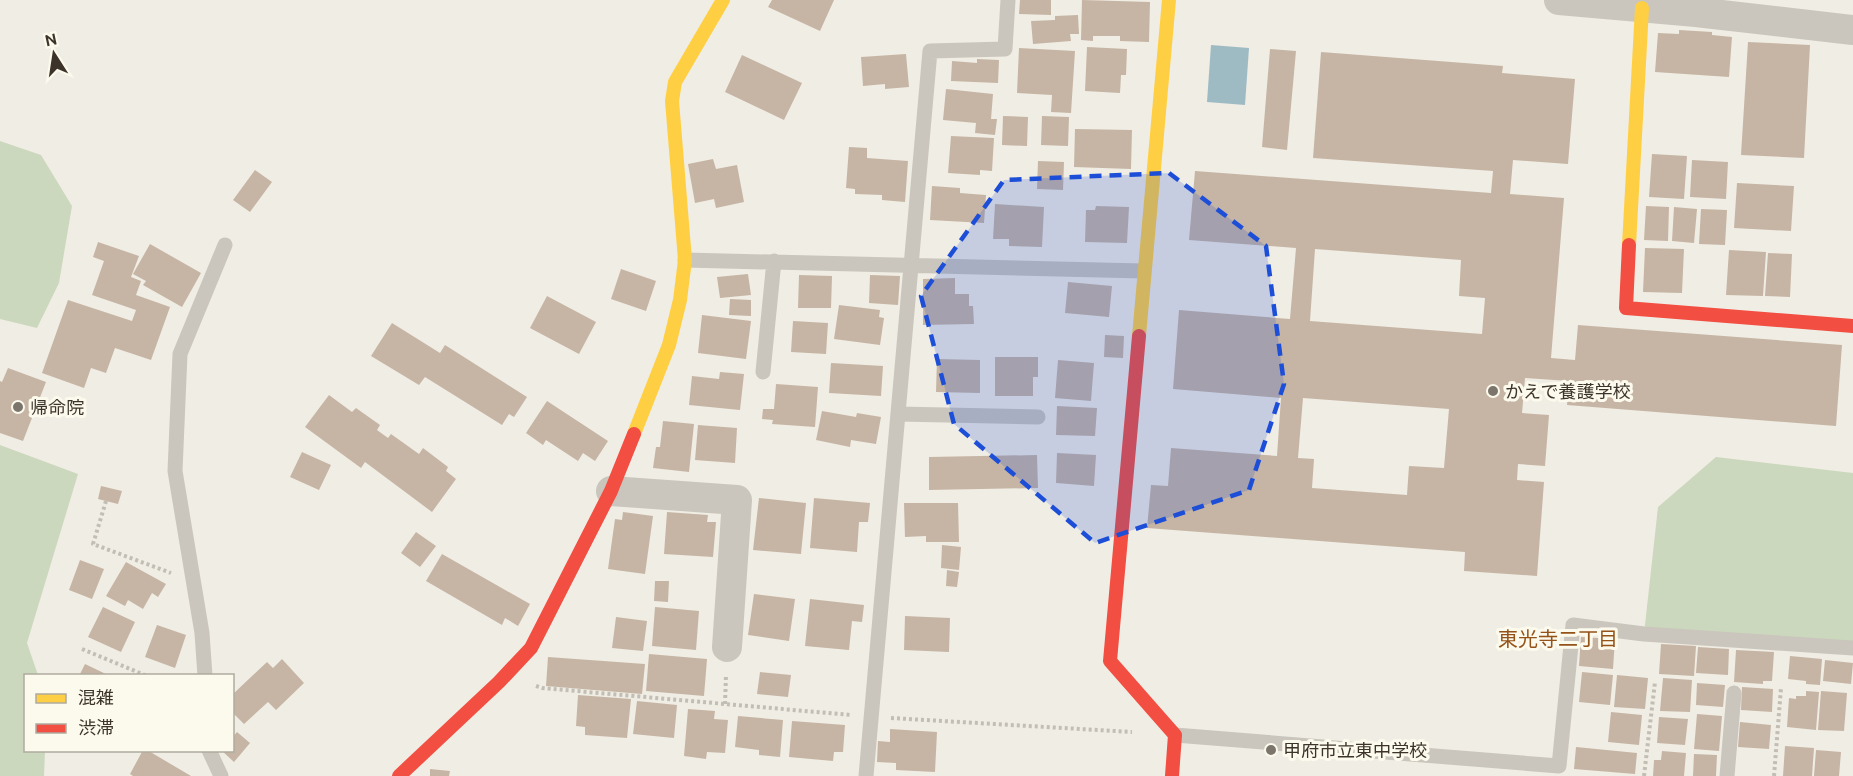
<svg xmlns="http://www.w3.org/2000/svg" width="1853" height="776" font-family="Ubuntu,'Noto Sans JP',sans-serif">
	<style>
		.green { fill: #ccd8bd }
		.water { fill: #9ebbc4 }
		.building { fill: #c6b5a4; fill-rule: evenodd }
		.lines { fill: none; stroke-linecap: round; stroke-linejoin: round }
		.path { stroke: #c3beb5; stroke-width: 4; stroke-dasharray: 3 3; stroke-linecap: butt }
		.lane { stroke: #cac6bd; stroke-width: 15 }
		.street { stroke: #cac6bd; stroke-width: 30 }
		.slow { stroke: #ffcf43; stroke-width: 14 }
		.jam { stroke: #f24e42; stroke-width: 14 }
		.marked { fill: #1d4ed8; fill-opacity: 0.2; stroke: #1d4ed8; stroke-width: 4.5; stroke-dasharray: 12 8; stroke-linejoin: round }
		.poi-dot { fill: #7b756b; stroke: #fcf9ed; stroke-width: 2 }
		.labels { text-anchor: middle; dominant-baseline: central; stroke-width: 6; stroke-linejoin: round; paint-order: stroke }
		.poi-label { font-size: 18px; fill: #3c342a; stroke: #fcf9ed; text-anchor: start }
		.neighbourhood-label { font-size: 20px; fill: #945319; stroke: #fcf9ed }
	</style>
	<rect width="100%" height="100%" fill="#f0ede4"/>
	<!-- green -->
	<path class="green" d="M0 141 41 155 72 206 59 283 37 328 0 319Z
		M0 445 78 474 27 643 38 675 26 676V750L45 751 44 776H0Z
		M1716 457 1853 473V648L1644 634 1658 507Z"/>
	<!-- water -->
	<path class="water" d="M1211 45 1249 48 1245 105 1207 102Z"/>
	<!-- building -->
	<path class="building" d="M772 0H834L820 31 768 7Z
		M1020 0H1051V15L1019 14Z
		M1082 0 1150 2 1149 42 1120 41V36H1093V41L1081 40Z
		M1078 15 1079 34H1070L1071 41 1033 44 1031 21 1055 20V16Z
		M1679 30 1712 32V35L1732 37 1729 77 1655 72 1658 33 1679 34Z
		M1748 42 1810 45 1804 158 1741 155Z
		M1087 47 1127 49 1126 75H1121L1120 93 1085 91Z
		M1019 48 1075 51 1071 113 1051 112 1052 95 1017 93Z
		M1270 49 1296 51 1287 150 1262 147Z
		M1321 52 1503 66 1502 73 1575 79 1568 164 1513 160 1510 194 1564 198 1551 358 1575 360 1578 325 1842 345 1836 426 1567 405 1569 381 1525 378 1522 413 1549 415 1545 466 1518 464 1517 480 1544 482 1537 576 1464 571 1465 552 1147 528 1151 485 1168 486 1171 448 1277 456 1281 398 1173 389 1179 310 1290 319 1296 248 1189 240 1195 171 1491 193 1493 171 1313 158ZM1315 249 1461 260 1459 296 1485 298 1482 334 1310 321ZM1303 398 1449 409 1444 468 1409 466 1407 495 1312 488 1314 459 1298 458Z
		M906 54 909 87 885 89V84L863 86 861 57Z
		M742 55 802 83 784 120 725 92Z
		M977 59 999 60 998 83 951 81 952 61 977 63Z
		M946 89 993 94 991 119H997L995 135 975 133 976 123 943 120Z
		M1003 116 1028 117 1027 146 1002 145Z
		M1042 116 1069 117 1068 146 1041 145Z
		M1075 129 1132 130 1131 169 1074 167Z
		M951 136 994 138 992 171 980 170V175L948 173Z
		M849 147 867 148V158L908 161 905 202 882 200V195L855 194V189L846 188Z
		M1652 154 1687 156 1684 199 1649 197Z
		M713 159 716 169 737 165 744 202 716 208 714 199 695 203 688 164Z
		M1692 160 1728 162 1726 199 1690 197Z
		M1038 161 1064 162 1063 190 1037 189Z
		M255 170 272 182 250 212 233 200Z
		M1737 183 1794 186 1791 231 1734 228Z
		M932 186 960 188V193L986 195 984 223 930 220Z
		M995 204 1044 207 1042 247 1009 246V239H993Z
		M1096 206 1129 207 1127 243 1085 242 1086 210H1095Z
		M1646 206 1669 207 1668 241 1644 240Z
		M1674 207 1697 209 1694 243 1672 241Z
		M1701 209 1727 210 1725 245 1699 244Z
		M98 242 139 256 131 277 141 281 136 295 170 307 151 360 115 348 106 373 91 368 84 388 42 373 68 300 132 321 136 310 92 295 104 261 93 257Z
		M150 244 201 273 182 307 143 285 146 281 133 274Z
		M1645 248 1684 249 1682 293 1643 292Z
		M1729 250 1766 252 1763 296 1726 295Z
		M1768 253 1792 254 1790 297 1765 296Z
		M621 269 656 281 646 311 611 299Z
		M748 274 751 295 720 298 717 277Z
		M799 275 832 276 831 308H798Z
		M870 275 900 276 898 305 869 303Z
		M955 278V294H969V306H973L974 324 923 325V279Z
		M1068 282 1112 286 1109 317 1065 313Z
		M547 296 596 322 579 354 530 328Z
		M730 299 751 300V316L729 315Z
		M839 305 880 310 879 317 884 318 880 345 834 339Z
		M702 315 751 321 746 359 698 353Z
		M793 321 828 323 826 354 791 352Z
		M392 323 440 353 445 345 527 397 514 417 509 414 502 425 425 377 419 385 371 356Z
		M1105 335 1124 336 1123 358 1104 357Z
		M995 357H1038V377H1033V396H995Z
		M937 359 980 360V393L936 392Z
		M1058 360 1094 363 1091 401 1055 398Z
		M831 363 883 366 881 396 829 393Z
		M8 368 46 382 23 441 0 433V381L2 382Z
		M720 372 744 374 740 410 689 405 692 376 719 379Z
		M776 384 818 387 815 427 772 424 773 420 762 419 763 409H774Z
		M329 395 352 412 356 408 380 425 377 430 388 438 391 434 419 454 423 448 448 467 446 471 456 479 432 512 365 462 361 468 305 427Z
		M547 401 608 441 595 461 583 453 578 461 546 440 543 445 526 433Z
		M1057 406 1097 408 1095 436 1056 435Z
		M822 411 856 417 857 413 881 417 876 444 851 440 850 447 816 440Z
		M663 421 694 424 689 472 653 468 656 447H660Z
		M698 425 737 428 735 463 695 460Z
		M302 452 331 465 319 490 290 477Z
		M1057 453 1096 455 1094 486 1056 483Z
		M1037 455 1038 488 929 490V457Z
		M101 486 122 491 118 504 98 499Z
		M759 498 806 503 801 554 753 550Z
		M814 498 870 503 868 522H859L857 552 810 548Z
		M904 503H958L959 542H926V536L905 537Z
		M623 512 653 516 645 574 608 569 615 519 622 520Z
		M667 512 708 515 707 522H716L713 557 664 554Z
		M416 532 436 546 420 567 401 553Z
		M942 545 961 547 959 570 941 568Z
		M442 554 530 604 518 626 505 618 502 625 426 581Z
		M80 560 104 569 92 599 69 590Z
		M126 562 166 584 158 597 152 593 143 609 128 600 125 606 106 596Z
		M947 570 959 572 957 587 946 586Z
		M655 581H669L668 602 654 601Z
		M754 594 795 599 789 641 748 635Z
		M810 599 864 605 862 622 852 621 849 650 805 646Z
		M103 607 135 622 121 652 88 637Z
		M655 607 699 611 696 650 652 646Z
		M905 616 950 618 949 652 904 650Z
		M616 617 647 621 643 651 612 648Z
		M157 625 186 635 175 668 145 657Z
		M1581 637 1615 639 1613 669 1579 666Z
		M1661 644 1696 646 1694 676 1659 674Z
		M1698 647 1729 649 1728 675 1696 673Z
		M1736 650 1774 652 1772 681H1763V684L1734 682Z
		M649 654 707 659 704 696 646 691Z
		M1790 656 1822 659 1820 685 1806 684V681L1788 679Z
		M548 657 645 664 642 694 546 686Z
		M282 659 304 683 276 710 268 702 244 724 232 712V695L267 662 273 668Z
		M1825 660 1853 663 1851 684 1823 681Z
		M85 664 110 676H79Z
		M760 672 791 675 788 697 757 694Z
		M1582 672 1613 675 1610 705 1579 702Z
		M1617 675 1648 678 1645 709 1614 707Z
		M1663 678 1692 680 1690 712 1660 711Z
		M1697 683 1725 685 1723 707 1696 705Z
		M1742 687 1773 689 1772 712 1741 710Z
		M1806 691 1819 692 1816 730 1787 727 1789 698 1796 699V696H1806Z
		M1821 691 1847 693 1844 731 1818 730Z
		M578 695 631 699 627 738 585 735V727L576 726Z
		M637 701 677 705 674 738 633 734Z
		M688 709 715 711 714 719 728 720 725 753 707 752 706 759 684 756Z
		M1611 712 1642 715 1639 745 1608 742Z
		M1697 714 1722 716 1719 751 1694 749Z
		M738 716 783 720 780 757 759 755V750L735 747Z
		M1659 717 1688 719 1685 745 1657 743Z
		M792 721 845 725 843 752H834L833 761 789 757Z
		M1740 722 1771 725 1769 749 1738 747Z
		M890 729 937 732 935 772 896 770V763L877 762 878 741 890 742Z
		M237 732 250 743 234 762 221 750H232V738Z
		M1785 746 1814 748 1812 776H1783Z
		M1576 747 1637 753 1635 774 1574 769Z
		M143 750H147L191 776H133L130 774Z
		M1816 750 1841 752 1839 776H1814Z
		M1662 751 1686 753 1684 776H1653L1654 760H1661Z
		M1694 754 1717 755 1716 776H1693Z
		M430 769 450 771 449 776H430Z"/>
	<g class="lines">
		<!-- path -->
		<path class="path" d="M106 501 93 544 171 573
			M82 649 147 676
			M536 686 542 688 851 715
			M725 704 726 675
			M891 718 1132 732
			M1644 776 1655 682
			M1774 776 1781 688"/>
		<!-- lane -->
		<path class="lane" d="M685 260 1143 271
			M763 372 774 261
			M898 414 1038 417
			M205 676 202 633 175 471 180 354 225 245
			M1175 735 1559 766 1573 625 1644 634 1853 648
			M209 750 221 776
			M866 776 930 51 1005 49 1008 0
			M1727 776 1734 693"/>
		<!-- street -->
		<path class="street" d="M1559 0 1696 12 1853 30
			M611 491 737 500 727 647"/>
		<!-- slow -->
		<path class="slow" d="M1629 245 1642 8
			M1139 336 1169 0
			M634 434 669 345 680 300 685 260 672 101 675 82 723 0"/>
		<!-- jam -->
		<path class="jam" d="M1629 245 1626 308 1853 326
			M1139 336 1110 661 1175 735 1172 776
			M399 776 499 682 531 648 611 491 634 434"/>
	</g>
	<!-- marked area -->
	<path class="marked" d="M1169 173 1266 246 1284 384 1249 490 1095 543 954 424 921 296 1004 180Z"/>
	<!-- markers -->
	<g class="poi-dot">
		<circle cx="1493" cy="391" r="6"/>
		<circle cx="18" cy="407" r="6"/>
		<circle cx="1271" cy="750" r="6"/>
	</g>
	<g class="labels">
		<!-- poi labels -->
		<g class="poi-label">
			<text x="1505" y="391">かえで養護学校</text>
			<text x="30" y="407">帰命院</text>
			<text x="1283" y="750">甲府市立東中学校</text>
		</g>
		<!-- neighbourhood labels -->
		<g class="neighbourhood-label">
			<text x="1558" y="638">東光寺二丁目</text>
		</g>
	</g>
	<!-- legend -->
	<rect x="24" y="674" width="210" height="78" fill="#fcf9ed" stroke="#afaa9f" stroke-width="1.5"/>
	<rect x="36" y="694" width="30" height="9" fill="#ffcf43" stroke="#afaa9f" stroke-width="1.5"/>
	<text x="78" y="704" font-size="18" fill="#3c342a">混雑</text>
	<rect x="36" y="724" width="30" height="9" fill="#f24e42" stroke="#afaa9f" stroke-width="1.5"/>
	<text x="78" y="734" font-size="18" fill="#3c342a">渋滞</text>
	<!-- north arrow -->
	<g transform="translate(54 54) rotate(348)" stroke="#fcf9ed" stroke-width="4.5" paint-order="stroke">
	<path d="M0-4.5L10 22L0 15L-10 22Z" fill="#3c342a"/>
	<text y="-9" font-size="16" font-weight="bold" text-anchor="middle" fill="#3c342a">N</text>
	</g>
</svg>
